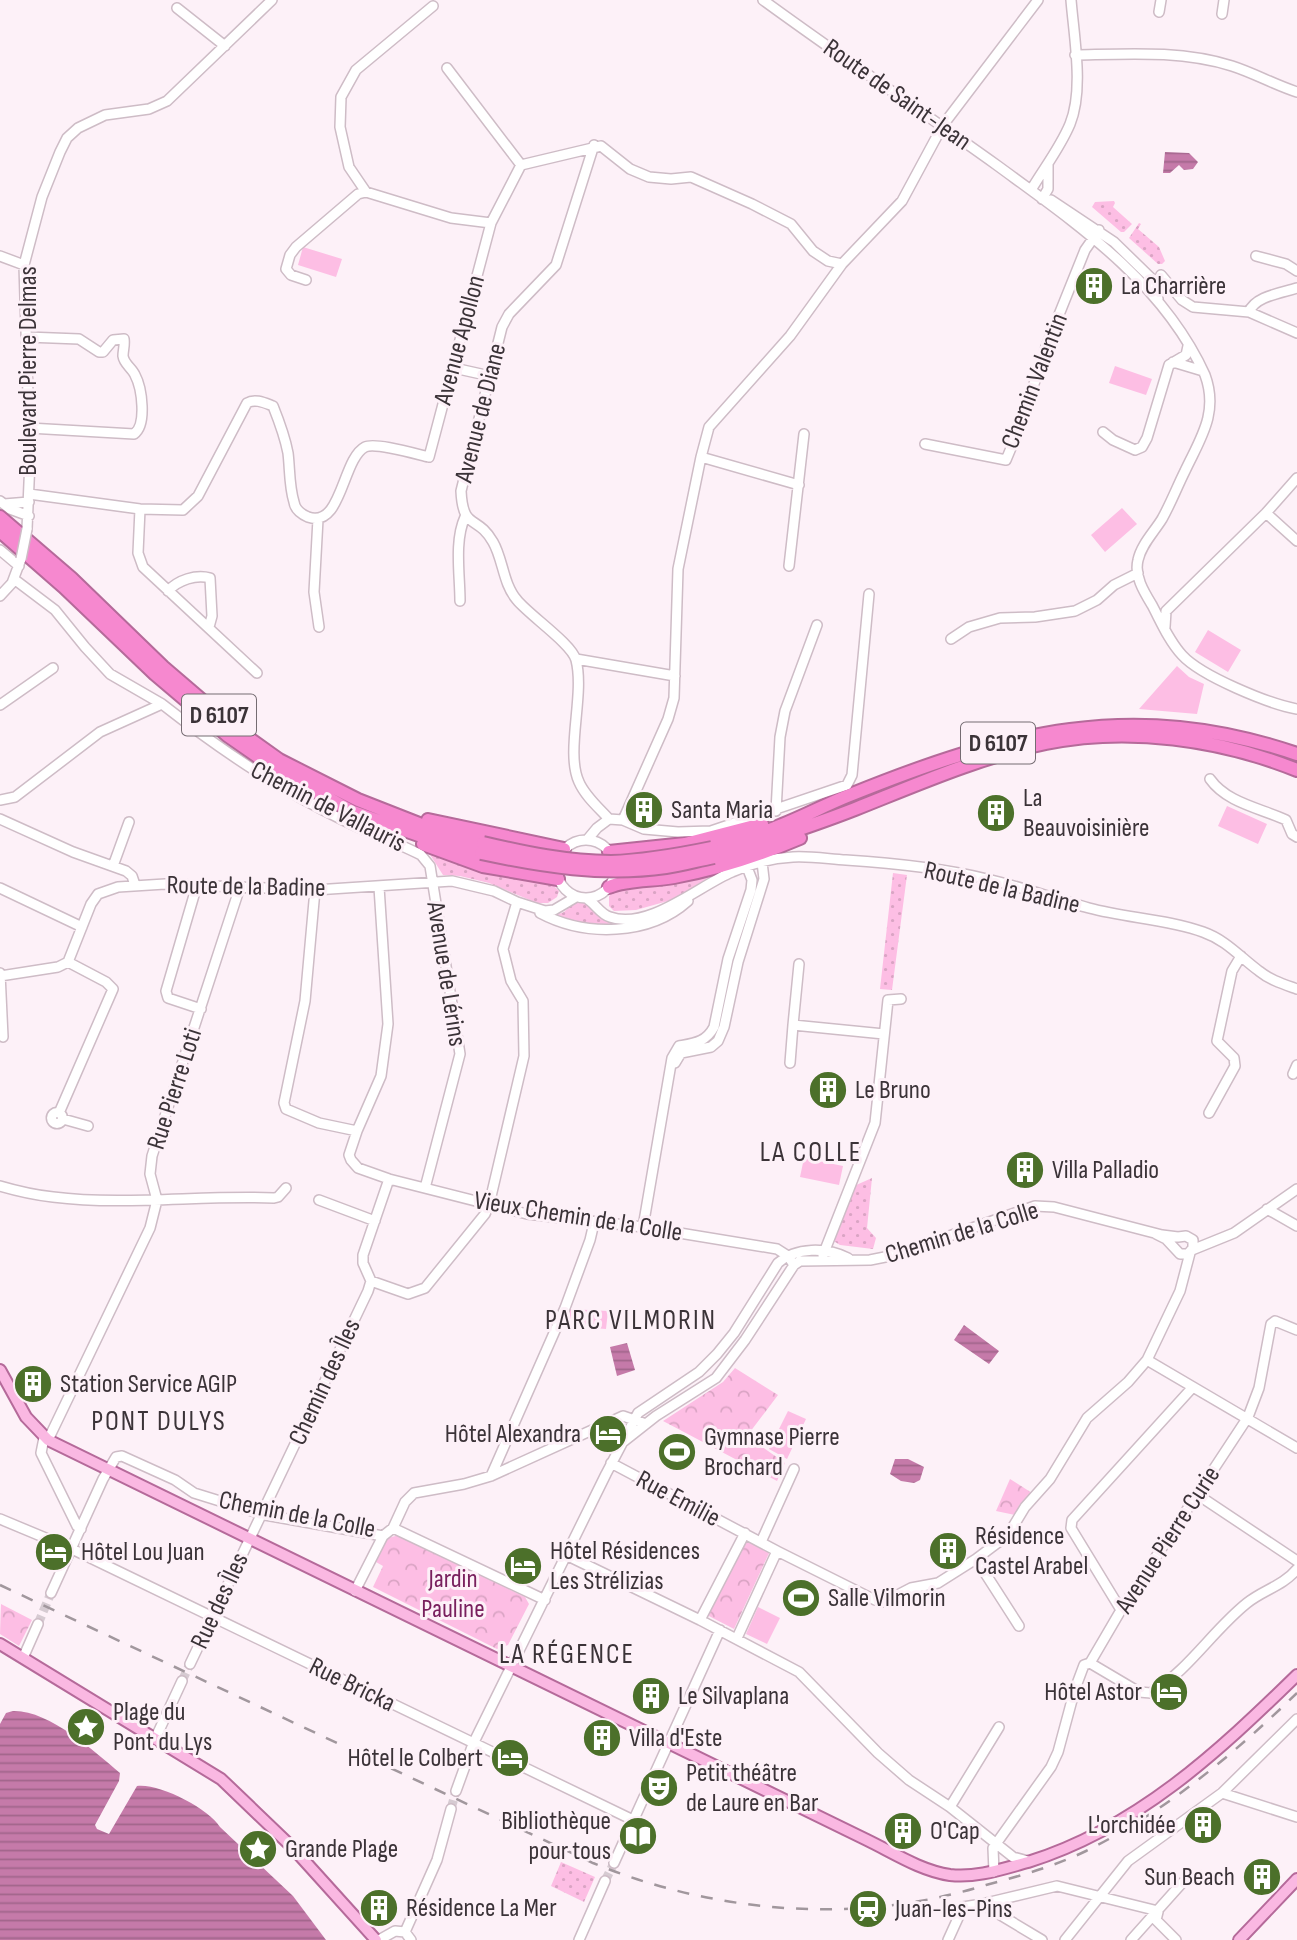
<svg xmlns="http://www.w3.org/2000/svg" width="1297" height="1940" font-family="'Sofia Sans Condensed',sans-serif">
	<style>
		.grass { fill: url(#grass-dots) }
		.forest { fill: url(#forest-crowns) }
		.pitch { fill: #fdbee4 }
		.water { fill: url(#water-rules) }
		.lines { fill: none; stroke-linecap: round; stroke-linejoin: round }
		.minor-tunnel { stroke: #d6cbd2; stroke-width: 9; stroke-dasharray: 9 4.5; stroke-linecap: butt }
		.minor-casing { stroke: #cebcc6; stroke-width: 12 }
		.major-casing { stroke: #b56a9a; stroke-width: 14 }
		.highway-casing { stroke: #b56a9a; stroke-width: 16 }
		.minor { stroke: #fff; stroke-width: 9 }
		.major { stroke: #fab8e2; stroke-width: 10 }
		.highway { stroke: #f688cf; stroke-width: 12 }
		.rail { stroke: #a1979d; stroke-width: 2.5; stroke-dasharray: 12 12; stroke-linecap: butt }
		.minor-bridge-casing { stroke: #cebcc6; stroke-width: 12; stroke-linecap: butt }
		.highway-bridge-casing { stroke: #b56a9a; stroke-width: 16; stroke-linecap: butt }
		.minor-bridge { stroke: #fff; stroke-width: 9 }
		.highway-bridge { stroke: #f688cf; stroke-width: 12 }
		.labels { text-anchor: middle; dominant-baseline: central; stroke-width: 6; stroke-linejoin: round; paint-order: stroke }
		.shield { fill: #fdf1f8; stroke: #756c72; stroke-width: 2 }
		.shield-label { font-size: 24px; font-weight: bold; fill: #3b3338 }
		.street-label { font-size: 26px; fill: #3b3338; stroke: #fdf1f8 }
		.poi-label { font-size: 26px; fill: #3b3338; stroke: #fdf1f8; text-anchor: start }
		.park-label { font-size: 26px; fill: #79205e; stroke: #fdf1f8 }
		.neighbourhood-label { font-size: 28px; letter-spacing: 2px; fill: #3b3338; stroke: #fdf1f8 }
	</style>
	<defs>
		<pattern id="grass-dots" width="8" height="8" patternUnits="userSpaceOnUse" patternTransform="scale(1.75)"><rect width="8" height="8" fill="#fdbee4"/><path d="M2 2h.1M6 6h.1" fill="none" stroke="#daa4c4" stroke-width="1.8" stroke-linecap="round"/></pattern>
		<pattern id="forest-crowns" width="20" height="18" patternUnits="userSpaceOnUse" patternTransform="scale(1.75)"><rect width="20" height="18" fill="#fdbee4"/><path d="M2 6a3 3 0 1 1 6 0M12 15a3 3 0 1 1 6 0" fill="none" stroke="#daa4c4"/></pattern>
		<pattern id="water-rules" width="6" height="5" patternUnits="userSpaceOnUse" patternTransform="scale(1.75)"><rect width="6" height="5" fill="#c57aa9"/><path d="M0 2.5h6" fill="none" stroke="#a1658b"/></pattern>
	</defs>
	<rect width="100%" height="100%" fill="#fdf1f8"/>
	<!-- grass -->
	<path class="grass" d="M1114 201 1115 203 1113 207 1132 224 1124 232H1121L1092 207 1095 202Z
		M1139 223 1141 224 1138 229 1159 247 1165 261 1162 264H1158L1129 238Z
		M429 853 478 869 551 883 559 891 557 897 548 903H537L489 883 460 876 443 875Z
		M717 872 675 899 636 910 614 911 609 906V896L617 889Z
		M893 873 907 875 892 990 880 989Z
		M577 900C590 903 595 913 606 920 615 925 626 923 636 922 604 926 585 927 554 916L564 912Z
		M872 1178 867 1228 876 1238 873 1249 840 1245 832 1240 854 1186Z
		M561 1862 595 1877 584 1902 551 1886Z"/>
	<!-- forest -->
	<path class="forest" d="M735 1368 778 1395 747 1436 785 1463 777 1481 663 1421 723 1382Z
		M1010 1479 1032 1493 1020 1504 1015 1515 996 1511Z
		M399 1535 525 1597 529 1604 508 1645 497 1649 373 1587 383 1566 376 1562 388 1538Z
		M747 1539 770 1551 734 1629 707 1615Z
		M1 1604 32 1620 19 1646 0 1634Z"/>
	<!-- pitch -->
	<path class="pitch" d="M303 247 342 259 336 277 298 265Z
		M1115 366 1152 379 1146 395 1109 383Z
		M1122 508 1137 524 1105 552 1091 535Z
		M1208 630 1241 650 1228 672 1195 652Z
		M1177 666 1189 677 1204 684 1197 714 1139 709Z
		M1227 806 1267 824 1258 844 1218 826Z
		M804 1158 843 1166 839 1185 800 1177Z
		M570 1309 608 1311 606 1329 569 1326Z
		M788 1411 806 1419 787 1459 769 1449Z
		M758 1607 780 1618 767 1644 746 1634Z"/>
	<!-- water -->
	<path class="water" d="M1165 152 1189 153 1198 162 1193 169 1184 170 1179 165 1170 173H1163Z
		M964 1325 999 1351 989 1364 954 1340Z
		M627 1343 635 1370 617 1376 610 1347Z
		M895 1459H908L924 1467 920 1480 914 1483 901 1481 890 1474Z
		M13 1711C49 1710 94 1751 120 1773L119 1781 95 1825 97 1829 109 1834 137 1786C159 1783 208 1808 220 1827L293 1896 326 1940H0V1724L6 1713Z"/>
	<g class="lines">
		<!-- minor-tunnel -->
		<path class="minor-tunnel" d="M38 1624 51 1593
			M182 1681 190 1664
			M451 1809 456 1791
			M605 1881 614 1863"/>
		<!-- minor casing -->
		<g class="minor-casing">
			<path id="minor" d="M763 0C841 57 920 110 998 166 1077 224 1163 282 1205 375 1219 413 1200 439 1185 471 1177 487 1171 503 1162 519 1154 532 1141 545 1138 560 1134 576 1144 592 1152 605 1161 622 1169 641 1182 655 1201 676 1269 704 1297 709
				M177 8 225 46
				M1159 12 1161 0
				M1222 14 1224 0
				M1075 55C1127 54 1181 50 1232 66 1254 73 1275 85 1297 92
				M447 68 521 165
				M594 145 556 265 509 314 502 327 461 491C463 531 477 514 493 542 503 559 503 584 517 600 529 615 572 644 576 660 585 695 565 752 579 782 585 796 599 808 609 819
				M1031 190C1044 168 1060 148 1070 124 1084 90 1074 37 1071 0
				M366 192 349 167 340 127 341 97 356 70 433 6
				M1042 199 1048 189V164
				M1051 200 1114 242 1151 278 1158 299
				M0 256 24 265
				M1256 256 1286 264 1297 271
				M1161 275 1182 300 1193 307 1249 312 1297 333
				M306 280 291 275 286 269 290 255 296 247 358 194 366 192 451 218 491 223
				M1249 312C1255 296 1282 293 1297 288
				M27 337 79 339 99 352H103L113 340 124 339C125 345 123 350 123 356 124 364 132 368 135 375 142 388 147 425 134 434L29 428
				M1173 362 1203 371
				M454 368 490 376
				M1103 432 1113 440 1135 450 1142 447 1147 438 1169 365 1186 355 1188 346
				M925 444 1006 460 1021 424 1046 347 1085 250 1099 230
				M701 457 799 485
				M29 494 140 509 183 510 198 496 247 403C255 398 265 403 273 406 279 421 285 437 288 453 290 469 289 486 294 502 295 509 301 514 308 517 342 529 342 459 365 447 375 442 416 454 429 457L491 223 521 165 601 146 630 169 649 177 671 179 691 177 752 204 791 224 813 251 828 261 842 264
				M0 501 10 509 29 516
				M4 504 29 502
				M140 509 138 553 143 567 257 673
				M1266 513 1297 541
				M318 519 314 592 319 627
				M27 529 30 460 24 265 42 197 60 152 67 138 78 128 105 115 149 109 167 101 272 0
				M0 550 19 566
				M789 566 804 434
				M14 579 55 610 85 647 110 674 162 704
				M168 591C178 580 196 574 210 578L212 616 209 627
				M0 596 12 583 21 559
				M460 601C460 575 454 541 465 517
				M1165 627 1166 611 1266 513 1297 478
				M951 639 969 627 1000 618 1035 617 1075 611 1097 600 1114 585 1138 573
				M576 659 675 676
				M0 705 53 668
				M1210 779C1227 803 1260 808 1286 820L1292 834 1297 837
				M0 800 15 797 100 732 162 704C218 748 278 789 343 820 369 833 396 842 421 855L430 866 460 1054 425 1188
				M776 811 780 737 785 711 817 625
				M0 819 73 852 126 871 132 876 135 885
				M623 820 668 719 674 698 678 569 701 457 709 427 790 336 842 264 902 201 943 125 1038 0
				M557 869a29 29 0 1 1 58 0a29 29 0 1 1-58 0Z
				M587 840 597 828 609 819 623 820 644 829 678 832 711 831 847 785 852 775 869 594
				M113 866 129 822
				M197 885 166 991 168 998 201 1009
				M379 887 388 1024 381 1076 357 1131 349 1155 351 1160 358 1168 389 1179 527 1214 643 1227 777 1249 788 1256 794 1265
				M0 888 82 927
				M315 890 305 1001 284 1103 286 1109 319 1123 357 1131
				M586 898C595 903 600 914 610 917 648 931 700 885 732 872 750 864 773 858 793 857 810 856 829 859 846 860 893 863 942 868 987 879 1022 887 1055 899 1089 908 1126 918 1167 919 1203 932 1226 940 1240 957 1259 971 1270 980 1283 984 1297 989
				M540 913C585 937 649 936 688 901
				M799 964 793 1025 884 1034
				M0 973 3 1037
				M0 976 58 967 68 962 91 904 98 894 118 887 165 884 315 890 452 881 494 891 517 902 545 911 554 910 576 897
				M675 1063 681 1053 711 1047 718 1041 724 1027 738 962 764 879 762 862
				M790 1063 793 1025
				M1293 1074 1297 1065
				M51.5 1118a5.5 5.5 0 1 1 11 0a5.5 5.5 0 1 1-11 0Z
				M59 1113 113 989 106 982 68 962
				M1209 1113 1235 1066 1234 1058 1217 1041 1232 971 1241 956
				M63 1119 88 1126
				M0 1186C17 1191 35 1195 53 1197 125 1206 201 1195 274 1198L278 1197 286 1188
				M319 1200 375 1221
				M1267 1209 1297 1226
				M643 1227 672 1058 679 1046C695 1043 706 1042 714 1027L728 959 751 890 752 880 747 867
				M1192 1250 1234 1233 1297 1189
				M823 1255 875 1123 888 1000 901 999
				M371 1281 408 1294 425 1288 485 1214 489 1205 524 1056 523 1001 511 981 503 949 517 902
				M1147 1360 1297 1448
				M44 1438 41 1453 77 1526 81 1529
				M48 1440 150 1228 157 1200 150 1174 152 1156 240 887
				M623 1442 656 1416 716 1378 745 1340 794 1265 800 1261 870 1260 895 1255 1035 1206 1054 1207 1162 1235 1178 1237 1186 1236 1193 1240V1248L1188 1254H1180L1166 1239 1156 1234
				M611 1463 777 1551 737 1638
				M491 1476 565 1308 590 1240 594 1223
				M1198 1495 1297 1561
				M0 1519 72 1549 633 1820
				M393 1528 545 1600
				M745 1533 700 1620 799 1672 878 1753 909 1780 950 1807 1013 1857 1028 1861
				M761 1542 794 1469
				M777 1551 875 1600 884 1602 911 1588 938 1583 976 1559 1008 1535 1025 1507 1050 1479 1087 1418 1128 1382 1147 1360 1180 1291 1190 1253
				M566 1555 700 1620
				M976 1559 1019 1626
				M355 1591 383 1536
				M51 1593 103 1479 116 1457 122 1456 175 1480 194 1493 265 1515 383 1536 393 1528 405 1502 414 1493 464 1484 491 1476 623 1416 646 1424
				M1121 1610 1071 1528 1072 1520 1192 1388
				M23 1658 38 1624
				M1090 1663 1121 1610 1248 1417 1259 1388 1271 1324 1275 1321 1297 1330
				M190 1664 368 1291 371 1281 363 1263V1255L389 1179
				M156 1737 182 1681
				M456 1791 473 1744 606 1474 638 1413 699 1372 717 1354 734 1333 778 1263C796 1247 826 1247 848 1258
				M1222 1793 1297 1817
				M950 1807 999 1727
				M614 1863 720 1630
				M994 1872 993 1848 1051 1767 1058 1752 1075 1689 1084 1665 1090 1663 1139 1692 1151 1693C1189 1670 1213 1630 1247 1603 1263 1590 1283 1586 1297 1569
				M982 1904 1057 1886 1158 1911
				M1158 1912 1156 1920 1176 1940
				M405 1932 437 1860 451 1809
				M379 1940 395 1931 405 1932 411 1940
				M579 1940 605 1881
				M948 1940 963 1907 982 1904 1042 1940
				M1065 1940 1128 1861 1222 1793 1297 1719
				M1131 1940 1182 1883"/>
		</g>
		<!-- major casing -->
		<g class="major-casing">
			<path id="major" d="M0 1370 26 1417 48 1440 867 1840C892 1852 921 1871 950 1875 977 1878 1002 1869 1028 1862 1137 1828 1217 1753 1297 1675
				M0 1644 221 1779 292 1847 376 1940
				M1239 1940 1297 1879"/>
		</g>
		<!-- highway casing -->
		<g class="highway-casing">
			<path id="highway" d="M0 517 71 578 163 667 233 727 279 760 358 800 437 831 483 843
				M0 531 64 587 155 674 227 735 276 769 353 812 433 840 481 853
				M428 820 564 849
				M423 844 483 866 558 879
				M712 848C735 841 760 835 782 825 805 816 827 804 850 795 1006 732 1132 698 1297 754
				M609 852 685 844 762 824
				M714 857C762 842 809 827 855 809 918 784 979 757 1046 743 1128 726 1220 739 1297 770
				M609 887C628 879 652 881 674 877 717 869 760 855 800 838"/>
		</g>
		<!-- minor -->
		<use href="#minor" class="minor"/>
		<!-- major -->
		<use href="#major" class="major"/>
		<!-- highway -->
		<use href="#highway" class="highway"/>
		<!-- rail -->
		<path class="rail" d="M0 1585 593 1863C692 1904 808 1920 914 1902 939 1898 963 1892 986 1885 1020 1876 1055 1866 1086 1851 1165 1812 1234 1754 1297 1693"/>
		<!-- minor-bridge casing -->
		<g class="minor-bridge-casing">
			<path id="minor-bridge" d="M21 559 27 529"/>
		</g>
		<!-- highway-bridge casing -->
		<g class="highway-bridge-casing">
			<path id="highway-bridge" d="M483 843C525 853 568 862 611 862 645 861 678 855 712 848
				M481 853C542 866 603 876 666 867 682 865 698 860 714 857"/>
		</g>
		<!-- minor-bridge -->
		<use href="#minor-bridge" class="minor-bridge"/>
		<!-- highway-bridge -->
		<use href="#highway-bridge" class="highway-bridge"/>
	</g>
	<!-- icons -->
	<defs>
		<g id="building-disc" transform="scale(2.0125)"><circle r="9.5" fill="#4c702a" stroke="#fdf1f8"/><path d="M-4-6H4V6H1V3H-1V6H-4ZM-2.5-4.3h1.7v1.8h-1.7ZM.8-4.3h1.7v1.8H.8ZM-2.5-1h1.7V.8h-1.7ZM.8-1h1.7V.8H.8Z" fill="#fff"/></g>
		<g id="hotel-disc" transform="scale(2.0125)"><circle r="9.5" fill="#4c702a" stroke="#fdf1f8"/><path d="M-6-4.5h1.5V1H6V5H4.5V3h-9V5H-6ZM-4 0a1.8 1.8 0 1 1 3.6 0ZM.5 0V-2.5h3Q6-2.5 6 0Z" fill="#fff"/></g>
		<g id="stadium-disc" transform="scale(2.0125)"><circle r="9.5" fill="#4c702a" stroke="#fdf1f8"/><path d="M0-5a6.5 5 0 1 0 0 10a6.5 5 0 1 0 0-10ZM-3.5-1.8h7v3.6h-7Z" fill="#fff"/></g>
		<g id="sight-disc" transform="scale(2.0125)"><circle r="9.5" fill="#4c702a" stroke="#fdf1f8"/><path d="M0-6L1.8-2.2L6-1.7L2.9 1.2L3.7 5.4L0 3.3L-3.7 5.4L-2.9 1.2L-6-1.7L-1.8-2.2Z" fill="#fff"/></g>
		<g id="theatre-disc" transform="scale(2.0125)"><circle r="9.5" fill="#4c702a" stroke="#fdf1f8"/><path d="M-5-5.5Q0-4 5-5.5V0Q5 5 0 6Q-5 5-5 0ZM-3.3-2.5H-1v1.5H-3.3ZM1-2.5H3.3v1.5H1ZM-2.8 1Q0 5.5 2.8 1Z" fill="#fff"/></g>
		<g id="library-disc" transform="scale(2.0125)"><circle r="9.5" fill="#4c702a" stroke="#fdf1f8"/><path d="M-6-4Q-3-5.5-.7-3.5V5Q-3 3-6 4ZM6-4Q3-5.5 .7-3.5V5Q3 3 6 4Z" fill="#fff"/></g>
		<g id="station-disc" transform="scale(2.0125)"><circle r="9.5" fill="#4c702a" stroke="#fdf1f8"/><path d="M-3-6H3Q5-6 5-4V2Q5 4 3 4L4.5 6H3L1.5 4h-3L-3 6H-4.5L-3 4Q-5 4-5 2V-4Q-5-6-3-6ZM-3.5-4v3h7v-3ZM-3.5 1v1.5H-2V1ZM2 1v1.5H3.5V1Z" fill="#fff"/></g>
	</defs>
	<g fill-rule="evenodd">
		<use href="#building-disc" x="1094" y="286"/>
		<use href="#building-disc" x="644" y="810"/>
		<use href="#building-disc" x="996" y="813"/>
		<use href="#building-disc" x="828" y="1090"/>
		<use href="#building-disc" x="1025" y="1170"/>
		<use href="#building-disc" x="33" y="1384"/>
		<use href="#hotel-disc" x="608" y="1434"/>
		<use href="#stadium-disc" x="677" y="1452"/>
		<use href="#building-disc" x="948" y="1551"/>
		<use href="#hotel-disc" x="54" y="1552"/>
		<use href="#hotel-disc" x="523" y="1566"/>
		<use href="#stadium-disc" x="801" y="1598"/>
		<use href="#hotel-disc" x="1169" y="1692"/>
		<use href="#building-disc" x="651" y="1696"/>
		<use href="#sight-disc" x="86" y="1727"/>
		<use href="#building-disc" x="602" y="1738"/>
		<use href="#hotel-disc" x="510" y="1758"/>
		<use href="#theatre-disc" x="659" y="1788"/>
		<use href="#building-disc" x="1203" y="1825"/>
		<use href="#building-disc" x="903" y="1831"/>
		<use href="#library-disc" x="638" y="1836"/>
		<use href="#sight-disc" x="258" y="1849"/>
		<use href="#building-disc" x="1262" y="1877"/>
		<use href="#building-disc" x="379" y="1908"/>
		<use href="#station-disc" x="868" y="1909"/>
	</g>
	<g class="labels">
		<!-- shield labels -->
		<g class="shield">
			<rect x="182" y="694.5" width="74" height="41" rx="5"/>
			<rect x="961" y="722.5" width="74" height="41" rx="5"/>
		</g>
		<g class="shield-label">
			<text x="219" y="715">D 6107</text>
			<text x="998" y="743">D 6107</text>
		</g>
		<!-- street labels -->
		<g class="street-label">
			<text transform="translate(897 95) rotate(35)">Route de Saint-Jean</text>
			<text transform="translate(460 340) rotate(-75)">Avenue Apollon</text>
			<text transform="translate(28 371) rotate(-90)">Boulevard Pierre Delmas</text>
			<text transform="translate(1035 381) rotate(-69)">Chemin Valentin</text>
			<text transform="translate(481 413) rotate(-76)">Avenue de Diane</text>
			<text transform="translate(328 807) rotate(27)">Chemin de Vallauris</text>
			<text transform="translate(246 887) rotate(1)">Route de la Badine</text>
			<text transform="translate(1002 888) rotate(13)">Route de la Badine</text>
			<text transform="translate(446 974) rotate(81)">Avenue de Lérins</text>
			<text transform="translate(175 1089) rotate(-72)">Rue Pierre Loti</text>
			<text transform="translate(578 1217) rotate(9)">Vieux Chemin de la Colle</text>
			<text transform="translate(962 1233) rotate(-17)">Chemin de la Colle</text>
			<text transform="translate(325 1382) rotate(-65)">Chemin des Îles</text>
			<text transform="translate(678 1499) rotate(28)">Rue Emilie</text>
			<text transform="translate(297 1515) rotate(11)">Chemin de la Colle</text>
			<text transform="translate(1168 1540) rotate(-57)">Avenue Pierre Curie</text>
			<text transform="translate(220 1601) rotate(-65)">Rue des Îles</text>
			<text transform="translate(352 1685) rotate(26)">Rue Bricka</text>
		</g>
		<!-- poi labels -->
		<g class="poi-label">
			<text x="1121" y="286">La Charrière</text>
			<text x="1023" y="798">La<tspan x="1023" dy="30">Beauvoisinière</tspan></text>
			<text x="671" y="810">Santa Maria</text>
			<text x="855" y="1090">Le Bruno</text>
			<text x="1052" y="1170">Villa Palladio</text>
			<text x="60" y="1384">Station Service AGIP</text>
			<text x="581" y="1434" text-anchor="end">Hôtel Alexandra</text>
			<text x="704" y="1437">Gymnase Pierre<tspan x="704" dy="30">Brochard</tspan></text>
			<text x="975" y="1536">Résidence<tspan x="975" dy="30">Castel Arabel</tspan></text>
			<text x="550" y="1551">Hôtel Résidences<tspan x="550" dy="30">Les Strélizias</tspan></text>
			<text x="81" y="1552">Hôtel Lou Juan</text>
			<text x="828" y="1598">Salle Vilmorin</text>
			<text x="1142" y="1692" text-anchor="end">Hôtel Astor</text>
			<text x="678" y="1696">Le Silvaplana</text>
			<text x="113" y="1712">Plage du<tspan x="113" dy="30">Pont du Lys</tspan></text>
			<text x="629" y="1738">Villa d'Este</text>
			<text x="483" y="1758" text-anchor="end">Hôtel le Colbert</text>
			<text x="686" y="1773">Petit théâtre<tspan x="686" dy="30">de Laure en Bar</tspan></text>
			<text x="611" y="1821" text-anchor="end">Bibliothèque<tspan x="611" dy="30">pour tous</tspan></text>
			<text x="1176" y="1825" text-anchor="end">L'orchidée</text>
			<text x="930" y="1831">O'Cap</text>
			<text x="285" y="1849">Grande Plage</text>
			<text x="1235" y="1877" text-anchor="end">Sun Beach</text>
			<text x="406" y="1908">Résidence La Mer</text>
			<text x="895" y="1909">Juan-les-Pins</text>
		</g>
		<!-- park labels -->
		<g class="park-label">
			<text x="453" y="1579">Jardin<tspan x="453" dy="30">Pauline</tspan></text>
		</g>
		<!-- neighbourhood labels -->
		<g class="neighbourhood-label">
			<text x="811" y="1152">LA COLLE</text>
			<text x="631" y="1320">PARC VILMORIN</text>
			<text x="159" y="1421">PONT DULYS</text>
			<text x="567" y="1654">LA RÉGENCE</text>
		</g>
	</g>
</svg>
